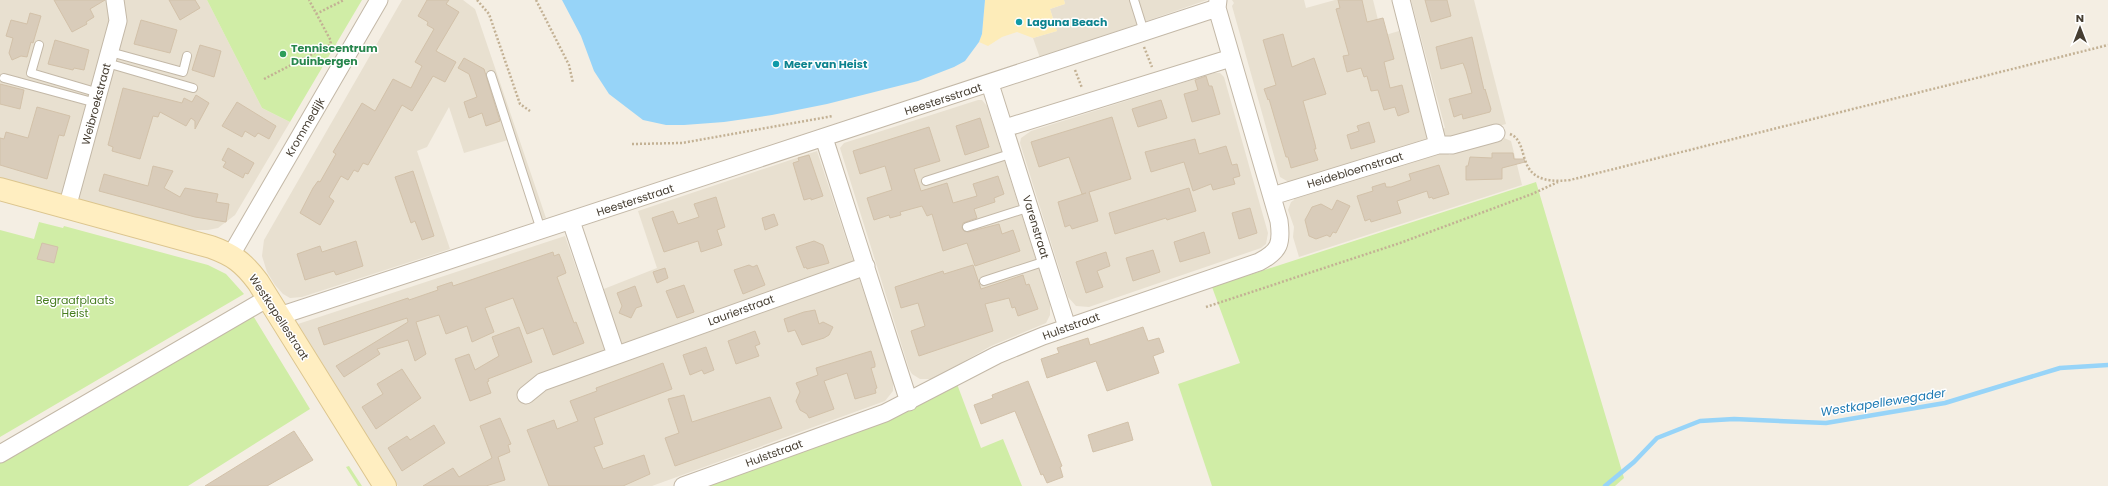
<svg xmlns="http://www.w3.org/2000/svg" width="2108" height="486" font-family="Poppins,sans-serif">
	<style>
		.residential { fill: #e8e0d0 }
		.green { fill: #d0eda6 }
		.sand { fill: #fdecb9 }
		.water { fill: #97d4f8 }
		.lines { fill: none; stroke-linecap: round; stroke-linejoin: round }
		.stream { stroke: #97d4f8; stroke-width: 4.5 }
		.building { fill: #d9ccba; stroke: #d2c1a9 }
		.lane-casing { stroke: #c3b8a7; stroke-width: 10 }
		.street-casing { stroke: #c3b8a7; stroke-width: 19 }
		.secondary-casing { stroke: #dcc58e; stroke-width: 24 }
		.path { stroke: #c3b194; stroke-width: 2.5; stroke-dasharray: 2 2; stroke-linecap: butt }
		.lane { stroke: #fff; stroke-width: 8 }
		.street { stroke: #fff; stroke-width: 17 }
		.secondary { stroke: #ffeec1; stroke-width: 22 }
		.culture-dot { fill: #0f9aa8; stroke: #fff; stroke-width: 1.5 }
		.leisure-dot { fill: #2e9e5b; stroke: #fff; stroke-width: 1.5 }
		.labels { text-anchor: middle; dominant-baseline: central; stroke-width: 3; stroke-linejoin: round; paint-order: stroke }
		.culture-label { font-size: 11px; font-weight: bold; fill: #0d838f; stroke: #fff; text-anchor: start }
		.leisure-label { font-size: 11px; font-weight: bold; fill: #27864d; stroke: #fff; text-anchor: start }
		.street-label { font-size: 11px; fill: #463e32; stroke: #fff }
		.park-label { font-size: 11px; fill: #477e1f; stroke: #fff }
		.water-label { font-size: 12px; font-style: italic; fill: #1f7bb4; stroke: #fff }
	</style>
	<rect width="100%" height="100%" fill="#f4eee3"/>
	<!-- residential -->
	<path class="residential" d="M0 0H207L262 108 290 122 235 215 218 228 208 230H191L0 178Z
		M402 0H463L475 9 546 218 535 221 508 140 464 153 449 107 427 147 417 151 450 249 302 297 290 298 283 294 275 285 267 272 262 256 264 240Z
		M1064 0H1207L1040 58 1033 38 1057 31 1050 9 1065 4Z
		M1232 0H1304L1306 8 1335 0H1373L1382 36 1399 31 1426 133 1445 128 1411 0H1474L1506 124 1455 138 1448 152 1449 155 1503 140 1504 138 1511 141 1522 185 1299 257 1293 237 1294 227 1288 210 1291 202 1294 200 1287 181 1280 177 1232 6 1234 3Z
		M1214 73H1220L1224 77 1268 233 1266 244 1261 248 1089 307 1076 306 1068 297 1020 143 1021 138 1031 131Z
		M978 100H982L987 106 1050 304V315L1046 323 991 346 933 379H920L912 374 909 369 840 148 844 143Z
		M817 151 893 381V391L885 401 652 486H398L298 324 565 236 586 296 657 268 638 211Z"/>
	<!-- green -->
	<path class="green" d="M207 0H362L290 122 262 108Z
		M1536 182 1624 478 1615 486H1212L1178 384 1240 363 1212 287Z
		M39 222 63 228 64 226 208 265 226 274 244 294 0 437V230L34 239Z
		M252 314 310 409 188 486H0V460Z
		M957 384 981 448 1003 439 1022 486H701L916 407Z
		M349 466 362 486H358L346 467Z"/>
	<!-- sand -->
	<path class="sand" d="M985 0H1064L1065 4 1050 9 1057 31 1033 38 1017 32 1002 37 988 46 979 42 982 34Z"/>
	<!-- water -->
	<path class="water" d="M562 0H985L982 34 979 42 965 61 954 67 918 81 827 104 772 115 724 122 684 125H666L643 120 609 94 594 71 581 36Z"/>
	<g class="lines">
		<!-- stream -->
		<path class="stream" d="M1605 486 1634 462 1657 438 1700 421 1734 419 1826 423 1945 403 2060 368 2108 365"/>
	</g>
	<!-- building -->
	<path class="building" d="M54 0H105L90 9 94 17 86 22 87 24 72 32Z
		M169 0H195L200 8 180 20Z
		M427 0H449L446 4 459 12 436 51 456 62 445 82 433 76 412 111 402 105 368 165 363 163 358 172 354 170 348 180 341 176 329 197 334 201 320 225 300 213 313 188 318 181 320 182 336 154 333 152 362 103 375 111 393 79 411 88 422 66 415 62 434 29 427 25 428 22 418 16Z
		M1338 0H1362L1367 22 1383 18 1394 59 1384 62 1390 88 1402 85 1409 112 1398 116 1395 107 1384 110 1378 90 1371 91 1367 76 1364 77 1361 68 1347 72 1343 56 1349 55 1336 9 1340 8Z
		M1425 0H1447L1451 16 1431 22Z
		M30 13 41 16 33 43 31 42 27 57 21 56 12 60 9 53 13 38 6 36 11 20 27 24Z
		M141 20 177 30 170 53 134 44Z
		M1283 34 1292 67 1314 58 1326 94 1303 101 1315 144 1316 149H1314L1318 160 1291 168 1288 157H1286L1269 99 1268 100 1264 89 1276 85 1263 40Z
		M1472 37 1484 90 1485 89 1491 109 1490 112 1463 119 1462 114 1454 117 1449 99 1472 93 1466 71 1463 63 1441 69 1436 47Z
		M55 40 89 50 84 70 74 68 73 70 48 64Z
		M200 45 221 51 214 77 192 70Z
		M464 58 484 69 500 121 486 126 482 113 469 118 464 102 477 97 469 74 458 68Z
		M1206 76 1209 86H1212L1220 114 1192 122 1184 94 1198 90 1195 80Z
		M0 84 24 90 20 109 0 104Z
		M123 88 182 103 184 98 192 102 196 95 209 103 195 129V121L191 118 186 126 160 112 158 117 153 116 140 159 112 151 113 147 108 145Z
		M1161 100 1167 118 1138 127 1132 109Z
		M237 102 276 126 269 139 258 133 255 137 245 131 242 137 222 126Z
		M37 107 70 116 64 136 59 135 47 179 0 165V138L4 139 6 132 28 138Z
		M1112 117 1131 179 1089 192 1098 221 1072 229 1070 225 1065 227 1058 202 1086 193 1082 194 1069 157 1039 167 1031 142Z
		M980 118 989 147 965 155 956 126Z
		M1369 122 1375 142 1351 149 1347 135 1359 131 1357 126Z
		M929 127 940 161 914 169 921 191 947 183 953 203 977 196 973 184 998 176 1004 194 994 198 995 202 974 209 977 218 963 223 962 228 964 231 968 232 999 224 1002 234 1013 230 1020 251 975 266 967 243 943 251 932 214 927 216 922 206 900 212 901 215 890 218 889 215 874 220 867 198 892 190 885 166 860 174 853 151Z
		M1195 139 1199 154 1226 146 1232 165 1237 164 1240 176 1233 178 1235 184 1213 190 1211 184 1193 191 1184 162 1151 172 1145 152Z
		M228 148 254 163 248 174 245 173 243 178 223 167 226 162 222 160Z
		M1492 153H1513L1514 159H1524L1525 162 1502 168V179L1466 180V166H1468L1470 157 1492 158Z
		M809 155 823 196 811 200V198L804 200 793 163 799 161 798 158Z
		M1439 165 1449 194 1433 199 1432 197 1429 198 1427 191 1397 201 1401 213 1371 222 1370 219 1365 221 1357 196 1373 191 1372 187 1385 183 1386 187H1391L1411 180 1409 174Z
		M153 166 173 171 164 188 180 197 185 188 218 194 216 202 229 204 226 222 195 217 99 191 104 174 148 186Z
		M413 171 434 236 422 240 415 221 411 223 395 177Z
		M1189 188 1196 211 1167 220 1166 218 1115 234 1109 213Z
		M716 197 725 227 717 230 722 245 701 252 698 241 664 252 652 218 673 211 678 224 699 217 694 204Z
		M1337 200 1350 206 1336 233 1333 232 1330 237 1327 235 1316 239 1309 236 1305 220 1312 207 1321 204 1332 210Z
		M1250 208 1257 233 1239 239 1232 213Z
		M774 214 778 225 765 230 762 218Z
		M1204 232 1210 253 1180 262 1174 242Z
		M356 241 363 266 336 275 334 271 305 280 297 254 320 246 322 252Z
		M814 241 823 245 829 263 807 269 806 267 804 268 796 247Z
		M42 243 58 247 54 263 37 259Z
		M1153 250 1160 272 1133 281 1126 258Z
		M553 252 554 256 559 254 563 264 566 273 557 277 574 323 576 322 584 343 553 355 543 328 527 334 513 298 485 308 494 332 472 342 467 326 446 334 439 315 416 322 426 354 415 361 408 340 377 349 380 354 344 377 336 366 408 322 407 318 324 345 318 328 408 298 409 300 438 290 437 287 452 282 453 286Z
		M1106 252 1110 266 1097 271 1103 287 1086 293 1076 262Z
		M749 265 753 267 757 265 765 285 743 294 734 270Z
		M973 265 981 289 1023 275 1026 285 1029 284 1038 309 1018 316 1015 307 1012 308 1009 298 985 304 993 331 919 356 911 331 925 326 918 303 901 308 895 287 943 271 944 274Z
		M665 268 668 278 657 283 653 272Z
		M684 285 694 312 677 318 666 291Z
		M635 286 642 306 636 308 631 318 619 313 622 306 617 293Z
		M815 310 819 324 823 322 833 327 829 335 824 338 802 345 795 330 788 332 784 319 804 312Z
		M519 327 532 362 488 379 489 381 487 382 491 393 470 401 455 359 469 354 475 370 499 356 492 337Z
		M1143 327 1148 341 1159 338 1164 352 1153 356 1159 373 1107 391 1096 361 1047 378 1041 359 1059 353 1057 348 1088 338 1090 345Z
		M755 331 760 344 755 346 759 356 736 364 728 341Z
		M706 347 714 370 704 374 702 370 690 375 683 355Z
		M871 351 875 364V367L871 368 877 388 875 389 876 393 855 399 847 373 824 381 834 409 809 418 807 414 800 410 796 401 800 392 796 383 818 375 816 368Z
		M663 363 672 389 594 418 603 444 594 447 603 469 644 455 650 474 623 486H549L527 430 554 420 557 429 578 421 570 401 597 391 596 388Z
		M402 369 421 398 376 429 362 407 383 394 377 384Z
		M1028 381 1062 466 1060 467 1063 477 1047 483 1043 474 1041 475 1015 411 981 424 974 405 993 398 992 395Z
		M684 395 692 422 770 397 782 428 675 466 665 438 679 433 668 399Z
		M500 418 511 444 508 445 510 452 498 457 505 480 486 486H423L453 468 459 477 492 458 480 426Z
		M1128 422 1133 440 1093 452 1088 435Z
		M434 425 445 443 402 471 388 448 407 436 410 440Z
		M294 431 313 460 267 486H205Z"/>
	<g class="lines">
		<!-- lane casing -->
		<g class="lane-casing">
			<path id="lane" d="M1134 0 1144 32
				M39 45 31 73 99 93
				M110 52 183 72 187 56
				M107 63 193 88
				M491 75 541 230
				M4 78 96 103
				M926 181 1013 153
				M967 227 1030 207
				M984 281 1046 261"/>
		</g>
		<!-- street casing -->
		<g class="street-casing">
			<path id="street" d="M990 84 1067 327
				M1005 128 1231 58
				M824 138 909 402
				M1438 145H1452L1496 133
				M1272 196 1438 145 1401 0
				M67 208 118 21 115 0
				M571 221 616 355
				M231 255 379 0
				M279 316 1217 8
				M526 395 542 382 866 266
				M0 454 268 298
				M683 486 885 413 997 355 1043 336 1259 262C1280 251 1282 243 1279 221L1217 8 1218 0"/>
		</g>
		<!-- secondary casing -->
		<g class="secondary-casing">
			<path id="secondary" d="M0 189 211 247C233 255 243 262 258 282L385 486"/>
		</g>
		<!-- path -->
		<path class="path" d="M477 0 489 14 520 104 530 111
			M536 0 569 65 573 83
			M316 14 344 0
			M1144 47 1152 67
			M1075 70 1082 88
			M264 79 330 45 331 41 309 0
			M1510 134C1533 143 1510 187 1570 180L2108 45
			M632 144 682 143 833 116
			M1206 307 1400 243 1532 194 1558 182"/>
		<!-- lane -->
		<use href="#lane" class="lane"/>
		<!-- street -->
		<use href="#street" class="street"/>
		<!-- secondary -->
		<use href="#secondary" class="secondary"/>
	</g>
	<!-- markers -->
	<g class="culture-dot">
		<circle cx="1019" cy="22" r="4"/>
		<circle cx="776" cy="64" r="4"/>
	</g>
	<circle class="leisure-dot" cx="283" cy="54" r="4"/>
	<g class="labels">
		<!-- culture labels -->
		<g class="culture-label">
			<text x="1027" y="22">Laguna Beach</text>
			<text x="784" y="64">Meer van Heist</text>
		</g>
		<!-- leisure labels -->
		<g class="leisure-label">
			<text x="291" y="48">Tenniscentrum<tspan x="291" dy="13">Duinbergen</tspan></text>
		</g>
		<!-- street labels -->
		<g class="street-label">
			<text transform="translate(943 99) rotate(-18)">Heestersstraat</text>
			<text transform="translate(96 104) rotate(-75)">Weibroekstraat</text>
			<text transform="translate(305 127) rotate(-60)">Krommedijk</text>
			<text transform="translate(1355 170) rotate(-17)">Heidebloemstraat</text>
			<text transform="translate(635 200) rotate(-18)">Heestersstraat</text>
			<text transform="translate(1036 227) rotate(73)">Varenstraat</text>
			<text transform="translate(741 310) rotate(-20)">Laurierstraat</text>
			<text transform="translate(279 317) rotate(57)">Westkapellestraat</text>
			<text transform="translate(1071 326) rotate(-20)">Hulststraat</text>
			<text transform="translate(774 453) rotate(-20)">Hulststraat</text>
		</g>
		<!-- park labels -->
		<g class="park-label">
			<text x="75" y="300">Begraafplaats<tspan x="75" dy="13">Heist</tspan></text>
		</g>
		<!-- water labels -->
		<g class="water-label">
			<text transform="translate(1883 402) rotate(-9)">Westkapellewegader</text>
		</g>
	</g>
	<!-- north arrow -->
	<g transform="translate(2080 28)" stroke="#ffffff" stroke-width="3" paint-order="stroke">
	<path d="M0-3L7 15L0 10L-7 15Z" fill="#463e32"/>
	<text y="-6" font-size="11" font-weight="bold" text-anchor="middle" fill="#463e32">N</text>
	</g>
</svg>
